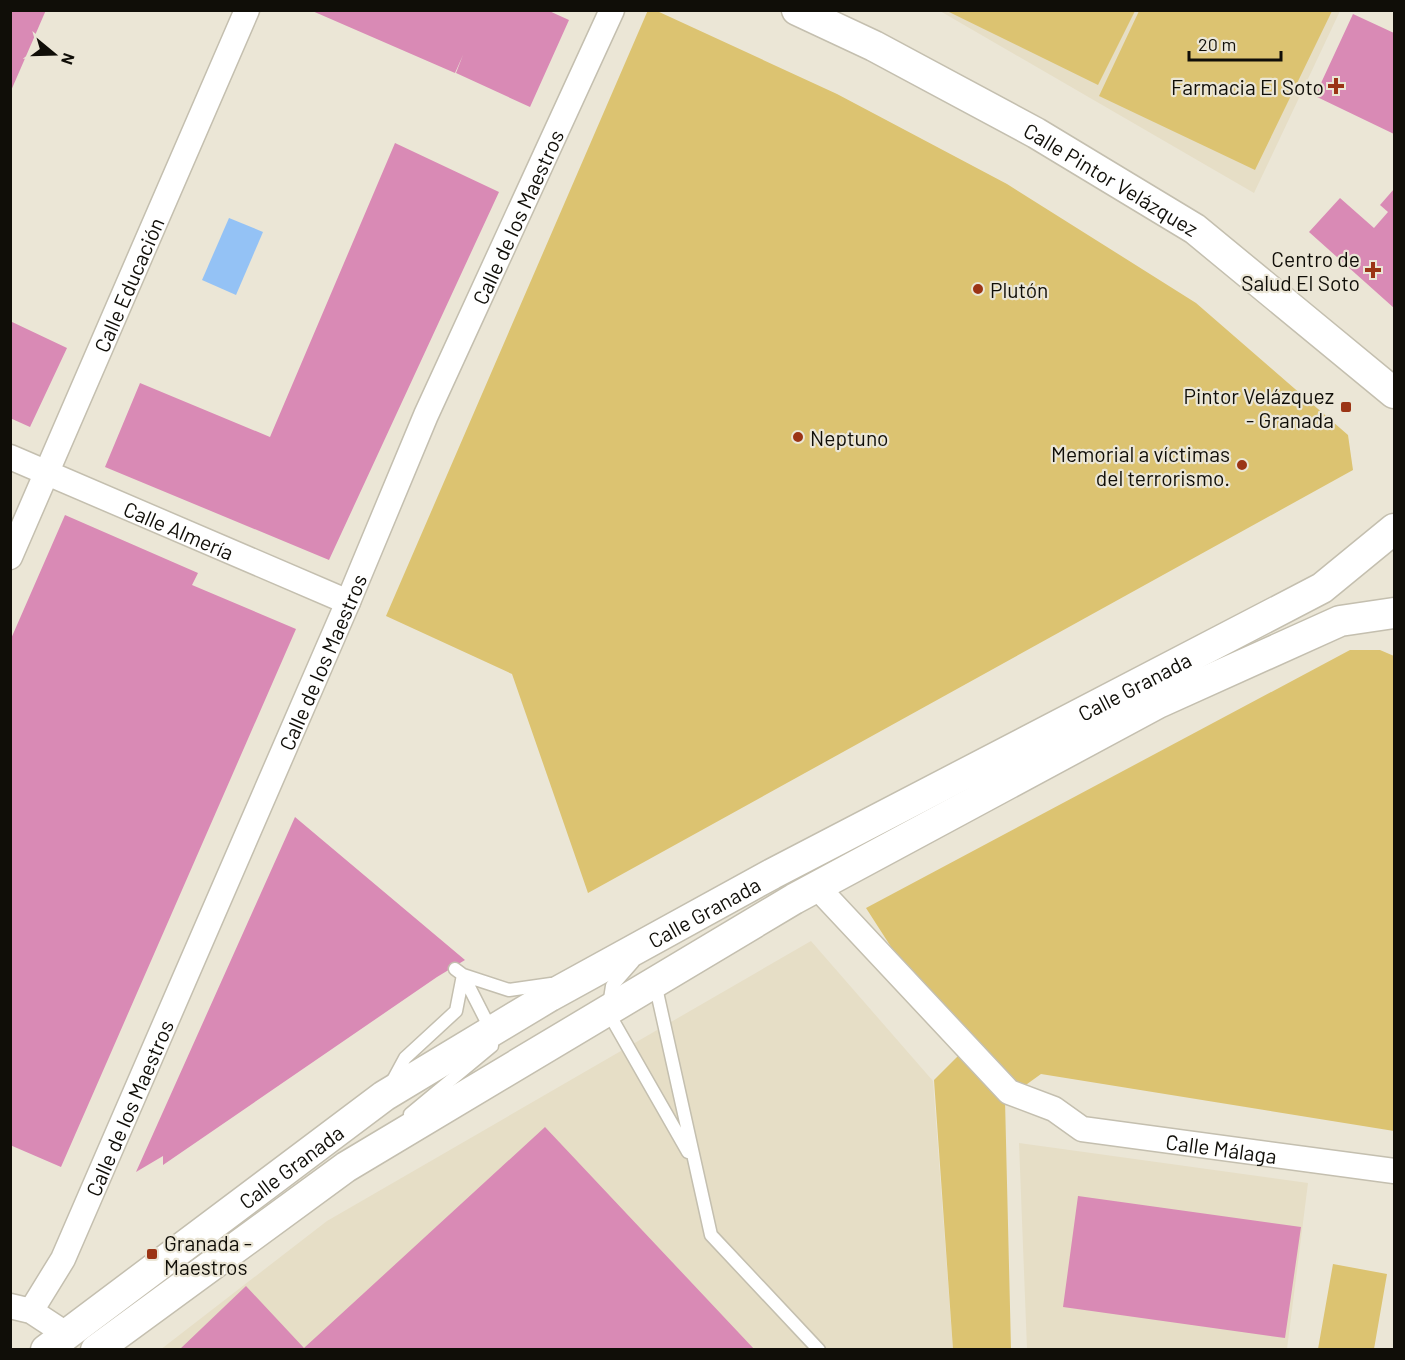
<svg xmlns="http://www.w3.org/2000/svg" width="1405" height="1360" font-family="Barlow,sans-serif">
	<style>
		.built { fill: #e6dec6 }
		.green { fill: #dcc371 }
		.water { fill: #94c2f5 }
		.building { fill: #d98ab5 }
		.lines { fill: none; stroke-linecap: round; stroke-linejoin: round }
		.service-casing { stroke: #c4bfaf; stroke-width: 15 }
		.minor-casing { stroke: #c4bfaf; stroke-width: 27 }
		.tertiary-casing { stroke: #c4bfaf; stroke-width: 33 }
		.service { stroke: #fff; stroke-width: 12 }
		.minor { stroke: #fff; stroke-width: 24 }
		.tertiary { stroke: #fff; stroke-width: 30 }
		.poi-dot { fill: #9b3415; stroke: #ebe6d6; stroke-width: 2 }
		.labels { text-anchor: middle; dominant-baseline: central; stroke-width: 4.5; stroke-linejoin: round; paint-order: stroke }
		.poi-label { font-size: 21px; fill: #100e08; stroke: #ebe6d6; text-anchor: end }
		.street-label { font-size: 21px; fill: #100e08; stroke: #ebe6d6 }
	</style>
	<rect width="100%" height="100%" fill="#ebe6d6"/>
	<!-- built -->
	<path class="built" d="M940 11H1340L1254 193Z
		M811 941 933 1081 953 1349 160 1350 327 1221Z
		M1019 1143 1308 1183 1287 1349H1027Z"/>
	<!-- green -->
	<path class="green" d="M648 10 657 11 837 94 1007 184 1196 303 1348 435 1353 470 588 893 512 674 386 616Z
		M947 11H1135L1098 85Z
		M1139 11H1332L1255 170 1099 96Z
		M1350 650H1380L1394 656V1131L1041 1074 1005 1100 1011 1349H953L934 1080 960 1054 866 908Z
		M1333 1264 1387 1274 1374 1349H1318Z"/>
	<!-- water -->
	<path class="water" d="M229 218 263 232 236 295 202 280Z"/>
	<!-- building -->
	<path class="building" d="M10 10H46L10 93Z
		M310 10H547L569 20 530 107 456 73 463 55 455 73Z
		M1353 14 1394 33V134L1315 96Z
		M395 143 499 192 329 560 105 467 140 383 270 437Z
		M1394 189V308L1309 232 1340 198 1374 228 1388 212 1380 205Z
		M10 321 67 348 30 427 10 418Z
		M65 515 198 573 192 585 296 629 61 1167 10 1145V641Z
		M295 817 465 960 437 977 163 1165V1156L136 1172Z
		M545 1127 755 1350H179L246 1286 304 1348Z
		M1078 1196 1301 1227 1285 1338 1063 1307Z"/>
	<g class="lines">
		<!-- service casing -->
		<g class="service-casing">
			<path id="service" d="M633 962 612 986 608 1012 688 1152
				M455 969 463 975 509 990 551 984
				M655 983 711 1235 819 1350
				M392 1082 405 1058 456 1011 463 975
				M410 1114 492 1046V1032L463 975"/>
		</g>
		<!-- minor casing -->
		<g class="minor-casing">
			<g id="minor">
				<path id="s1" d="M10 457 348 602"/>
				<path id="s2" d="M10 557 247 10"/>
				<path id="s3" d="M817 887 1009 1092 1054 1109 1082 1129 1394 1171"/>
				<path d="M10 1306 31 1311 66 1334"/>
				<path id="s4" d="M31 1311 63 1259 348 602 426 415 612 10"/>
			</g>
		</g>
		<!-- tertiary casing -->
		<g class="tertiary-casing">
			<g id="tertiary">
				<path id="s5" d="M797 10 874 46 1036 133 1195 229 1394 393"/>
				<path id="s6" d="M46 1350 384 1096 550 996 772 874 1322 588 1394 529"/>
				<path d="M96 1350 346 1167 794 899 1158 703 1340 621 1394 613"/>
			</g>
		</g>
		<!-- service -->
		<use href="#service" class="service"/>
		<!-- minor -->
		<use href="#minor" class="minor"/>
		<!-- tertiary -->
		<use href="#tertiary" class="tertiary"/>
	</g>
	<!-- markers -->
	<g class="poi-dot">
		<path d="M1333 77h6v6h6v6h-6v6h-6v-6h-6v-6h6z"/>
		<path d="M1370 261h6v6h6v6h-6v6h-6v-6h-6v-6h6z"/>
		<circle cx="978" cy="289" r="6"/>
		<rect x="1340" y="401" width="12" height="12" rx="3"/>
		<circle cx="798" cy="437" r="6"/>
		<circle cx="1242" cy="465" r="6"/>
		<rect x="146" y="1248" width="12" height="12" rx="3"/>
	</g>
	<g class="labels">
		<!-- poi labels -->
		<g class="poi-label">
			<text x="1324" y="86">Farmacia El Soto</text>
			<text x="1360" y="258">Centro de<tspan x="1360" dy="24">Salud El Soto</tspan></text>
			<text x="990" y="289" text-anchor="start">Plutón</text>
			<text x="1334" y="395">Pintor Velázquez<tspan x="1334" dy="24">- Granada</tspan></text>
			<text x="810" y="437" text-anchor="start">Neptuno</text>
			<text x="1230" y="453">Memorial a víctimas<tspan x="1230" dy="24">del terrorismo.</tspan></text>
			<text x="164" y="1242" text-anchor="start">Granada -<tspan x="164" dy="24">Maestros</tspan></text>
		</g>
		<!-- street labels -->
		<g class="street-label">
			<text stroke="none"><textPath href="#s5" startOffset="357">Calle Pintor Velázquez</textPath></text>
			<text stroke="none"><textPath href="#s4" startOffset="1198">Calle de los Maestros</textPath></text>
			<text stroke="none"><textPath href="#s2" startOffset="297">Calle Educación</textPath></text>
			<text stroke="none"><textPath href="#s1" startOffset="184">Calle Almería</textPath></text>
			<text stroke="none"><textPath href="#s4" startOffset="712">Calle de los Maestros</textPath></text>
			<text stroke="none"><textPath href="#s6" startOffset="1278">Calle Granada</textPath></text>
			<text stroke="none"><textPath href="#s6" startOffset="792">Calle Granada</textPath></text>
			<text stroke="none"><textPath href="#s4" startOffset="226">Calle de los Maestros</textPath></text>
			<text stroke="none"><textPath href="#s3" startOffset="504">Calle Málaga</textPath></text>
			<text stroke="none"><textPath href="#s6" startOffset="306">Calle Granada</textPath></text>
		</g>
	</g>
	<!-- border -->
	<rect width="1405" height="1360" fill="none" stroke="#100e08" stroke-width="24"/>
	<!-- north arrow -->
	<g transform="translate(54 54) rotate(109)" stroke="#ebe6d6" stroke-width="4.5" paint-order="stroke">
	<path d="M0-4.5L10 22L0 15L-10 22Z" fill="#100e08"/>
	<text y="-9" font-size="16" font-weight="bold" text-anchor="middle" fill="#100e08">N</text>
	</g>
	<!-- scale -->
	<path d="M1189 51v9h92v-9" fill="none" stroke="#100e08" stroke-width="3"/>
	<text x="1198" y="51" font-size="18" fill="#100e08" stroke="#ebe6d6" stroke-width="4.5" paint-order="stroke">20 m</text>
</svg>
